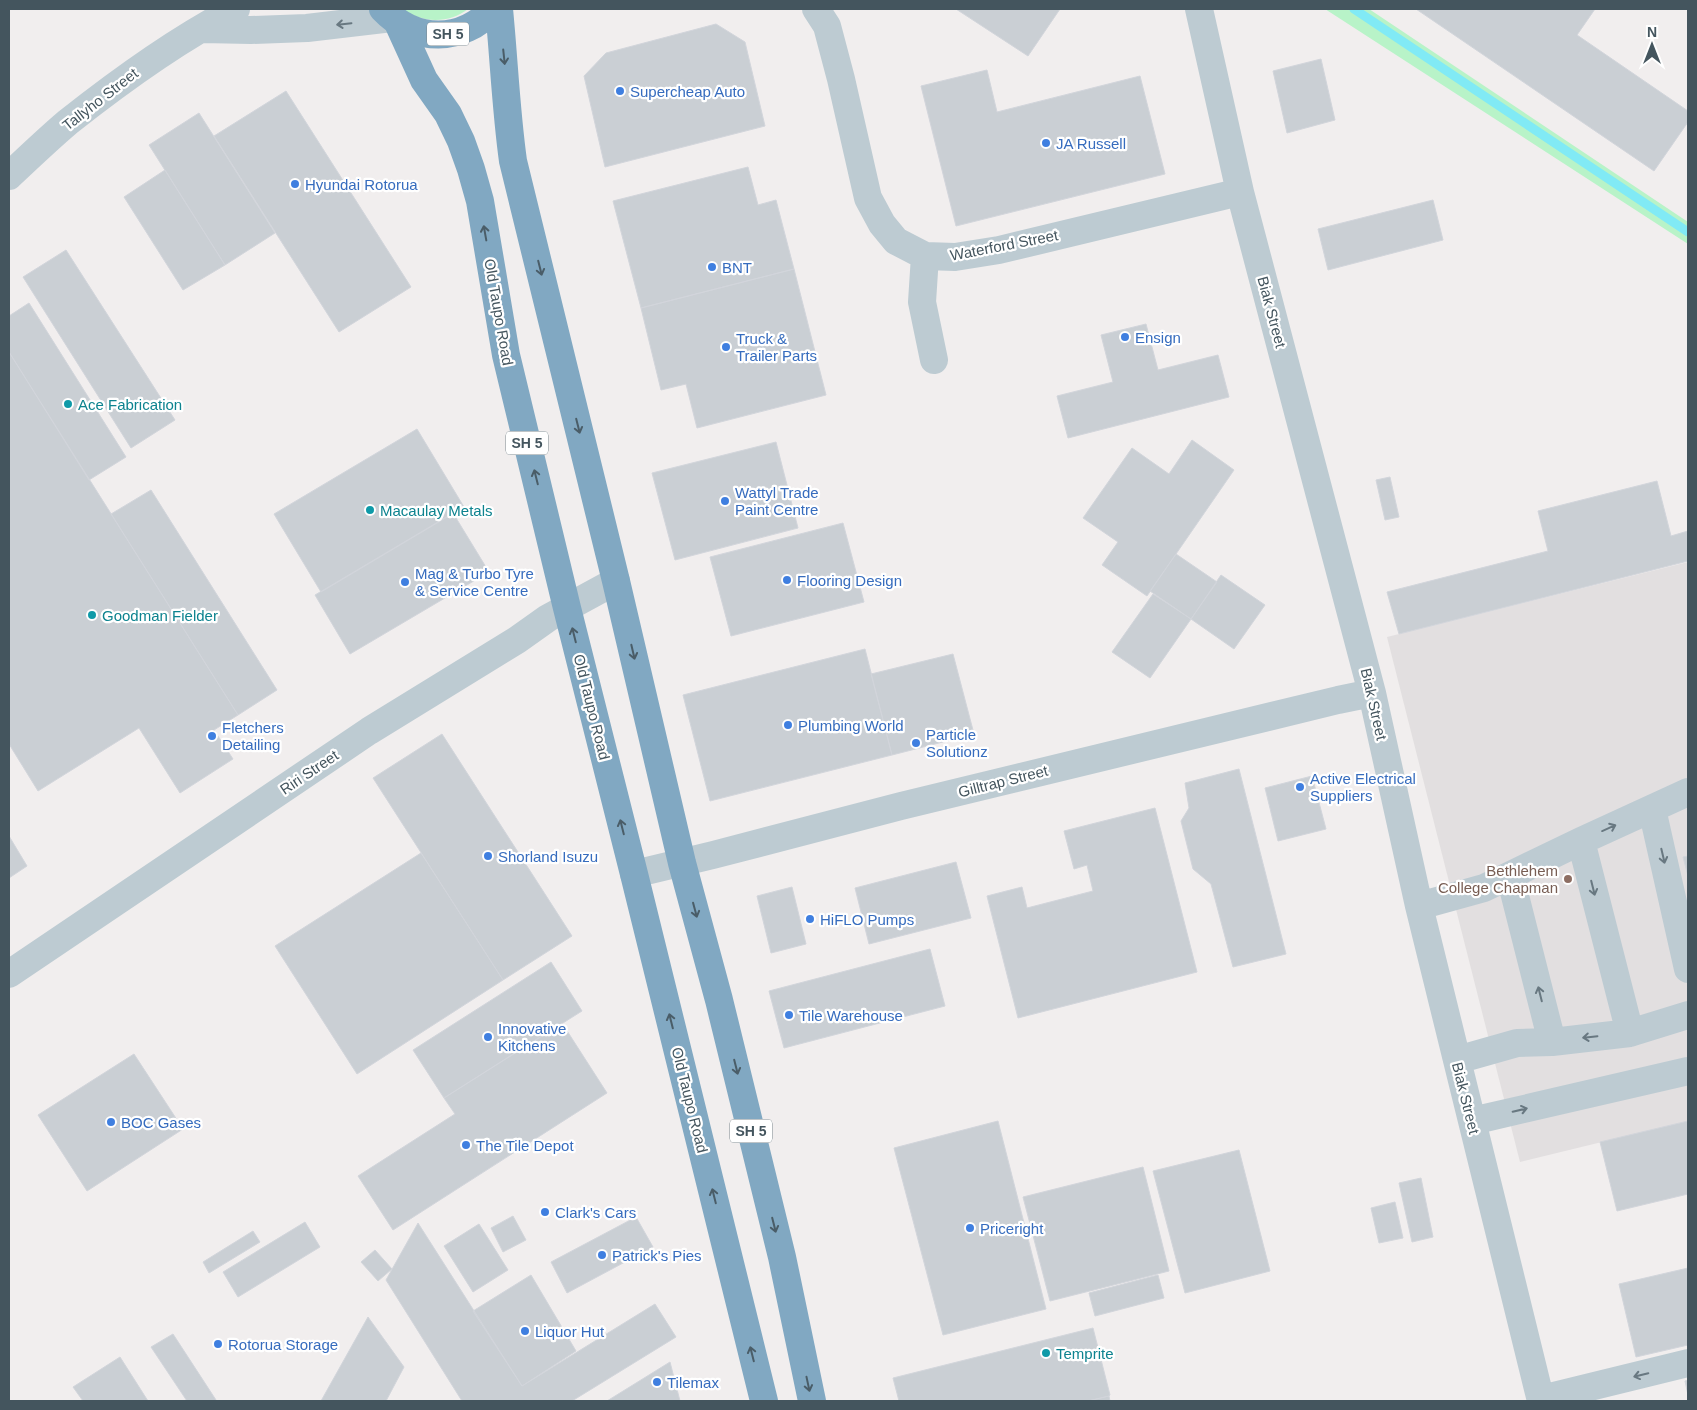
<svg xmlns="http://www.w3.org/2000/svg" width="1697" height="1410" font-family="Arial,sans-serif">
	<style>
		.education { fill: #e2dfe0 }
		.green { fill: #b8f3c8 }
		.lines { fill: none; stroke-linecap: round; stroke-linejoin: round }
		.stream { stroke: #81eaf5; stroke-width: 9 }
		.building { fill: #cacfd4; stroke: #d2d5db }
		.minor { stroke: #bdcbd2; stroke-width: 28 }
		.highway { stroke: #81a8c2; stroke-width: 28 }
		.oneway { stroke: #687881 }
		.oneway2 { stroke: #4a5d68 }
		.shop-dot { fill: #3f7fe0; stroke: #fff; stroke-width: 2 }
		.culture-dot { fill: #0f9aa8; stroke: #fff; stroke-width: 2 }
		.education-dot { fill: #8d6e63; stroke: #fff; stroke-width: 2 }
		.labels { text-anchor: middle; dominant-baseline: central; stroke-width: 4.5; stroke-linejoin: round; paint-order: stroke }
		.shield { fill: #fff; stroke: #7c888e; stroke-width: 1 }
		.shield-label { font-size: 14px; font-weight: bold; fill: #44555e }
		.shop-label { font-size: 15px; fill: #366cbe; stroke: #fff; text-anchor: start }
		.street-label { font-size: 15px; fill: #44555e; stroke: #fff }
		.culture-label { font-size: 15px; fill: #0d838f; stroke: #fff; text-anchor: start }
		.education-label { font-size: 15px; fill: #785e54; stroke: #fff; text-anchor: end }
	</style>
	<rect width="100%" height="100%" fill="#f1eeee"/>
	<!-- education -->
	<path class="education" d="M1688 562V1121L1520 1162 1387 637Z"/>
	<!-- green -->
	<path class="green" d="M402 9H468C449 24 421 23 402 9Z
		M1325 9H1369L1688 222V244Z"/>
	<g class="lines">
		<!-- stream -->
		<path class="stream" d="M1354 9 1688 232"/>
	</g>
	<!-- building -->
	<path class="building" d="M956 9H1060L1028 56Z
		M1416 9H1595L1577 35 1688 111V122L1654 171Z
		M716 24 745 42 765 126 605 167 584 76 606 53Z
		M1321 59 1335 120 1287 133 1273 71Z
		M987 70 997 112 1140 76 1165 174 956 226 921 86Z
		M286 91 411 287 339 332 214 136Z
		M199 113 275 233 225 265 149 145Z
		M748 167 758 205 776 200 794 269 641 308 613 201Z
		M165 170 225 265 183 290 124 197Z
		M1433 200 1443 240 1328 270 1318 229Z
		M66 250 175 420 131 448 23 277Z
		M794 269 826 395 697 428 686 384 661 390 641 308Z
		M29 303 126 457 89 480 9 352V316Z
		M1146 324 1158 370 1218 355 1229 397 1068 438 1057 396 1113 382 1101 335Z
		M9 352 238 715 214 730 233 759 180 793 139 728 38 791 9 744Z
		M417 429 464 507 321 592 274 514Z
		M1192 440 1234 470 1147 596 1102 565 1118 542 1083 518 1132 448 1169 474Z
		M776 442 798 528 675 560 652 473Z
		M1390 477 1399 517 1385 520 1376 480Z
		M1657 481 1671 536 1688 531V561L1399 634 1387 592 1548 551 1538 511Z
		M151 490 277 690 238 715 111 514Z
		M453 513 489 572 350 654 315 595Z
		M843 523 864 602 731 636 710 557Z
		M1176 554 1217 582 1191 619 1150 591Z
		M1221 575 1265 605 1234 649 1191 619Z
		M1153 594 1191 619 1150 678 1112 652Z
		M865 649 892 755 710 801 683 695Z
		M953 654 974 734 892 755 871 674Z
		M442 734 572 936 503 980 373 778Z
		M1239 769 1286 954 1233 967 1211 884 1193 869 1181 821 1189 808 1185 783Z
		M1312 776 1326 829 1278 841 1265 788Z
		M1155 808 1197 972 1018 1018 987 896 1022 887 1027 908 1093 891 1087 865 1074 869 1064 831Z
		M9 836 27 866 9 878Z
		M421 853 503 980 357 1074 275 946Z
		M1688 856V876L1683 857Z
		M956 862 971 918 869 944 855 888Z
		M792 887 806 944 771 953 757 896Z
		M930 949 945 1006 784 1048 769 991Z
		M551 962 582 1011 444 1098 413 1050Z
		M562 1023 607 1093 393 1230 358 1176 455 1114 444 1098Z
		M134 1054 183 1129 87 1191 38 1115Z
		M998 1121 1046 1309 943 1335 894 1148Z
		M1688 1121V1194L1617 1211 1600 1142Z
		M1239 1150 1270 1271 1185 1293 1153 1171Z
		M1143 1167 1169 1271 1050 1301 1023 1197Z
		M1421 1178 1433 1237 1412 1242 1399 1183Z
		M1395 1202 1403 1238 1379 1243 1371 1208Z
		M513 1216 526 1240 503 1252 491 1228Z
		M636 1217 653 1247 567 1293 551 1262Z
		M305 1222 320 1247 238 1297 223 1272Z
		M418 1223 522 1386 655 1304 676 1337 572 1401H462L386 1280Z
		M479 1224 508 1270 473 1292 444 1246Z
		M253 1231 260 1242 209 1273 203 1262Z
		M375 1250 392 1269 378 1281 361 1262Z
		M1688 1268V1345L1636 1357 1619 1284Z
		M531 1275 576 1351 522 1386 473 1311Z
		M1158 1275 1164 1298 1095 1316 1089 1293Z
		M368 1317 404 1367 386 1401H321Z
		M1093 1328 1110 1395 1109 1396 1088 1401H899L893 1378Z
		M173 1334 216 1400 213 1401H187L151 1347Z
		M120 1357 148 1401H83L73 1387Z
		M670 1362 680 1401H607Z
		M1688 1380V1395L1685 1381Z
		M1109 1396 1110 1401H1088Z"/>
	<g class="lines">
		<!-- minor -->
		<path class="minor" d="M816 9 827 26 841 79 868 198 882 224 896 241 925 256 955 257 999 250 1240 192
			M1199 9 1240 192 1372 693 1419 906 1541 1401
			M202 29 251 30 307 28 392 18
			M9 176C28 158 48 139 68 122 121 80 176 40 236 9
			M925 256 922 302 934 360
			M1652 809 1688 969
			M1581 841 1630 1033
			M634 874 713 855 901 806 1338 700 1372 693
			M1510 876 1552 1042
			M1419 906 1484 888 1581 841 1688 792
			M9 974 369 731 517 640 548 618 616 581
			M1457 1060 1517 1043 1552 1042 1630 1033 1688 1015
			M1472 1121 1688 1071
			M1541 1399 1688 1363"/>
		<!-- highway -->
		<path class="highway" d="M383 9C415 43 462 43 493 9
			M499 9C504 60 506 111 513 161L616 581 682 863 719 1000 782 1257 812 1401
			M398 23 424 80 448 114 461 141 471 169 480 201 506 355 567 608 634 874 764 1401"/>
	</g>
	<!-- one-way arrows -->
	<defs><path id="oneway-shaft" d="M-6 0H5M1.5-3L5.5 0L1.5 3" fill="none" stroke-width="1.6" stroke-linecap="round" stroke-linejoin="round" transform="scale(1.25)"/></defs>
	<g class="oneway">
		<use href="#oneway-shaft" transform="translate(344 24) rotate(174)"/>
		<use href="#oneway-shaft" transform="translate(1609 828) rotate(-24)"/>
		<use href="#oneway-shaft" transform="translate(1663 856) rotate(77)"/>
		<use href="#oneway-shaft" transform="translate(1593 888) rotate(76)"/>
		<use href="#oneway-shaft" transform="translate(1540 994) rotate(-104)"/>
		<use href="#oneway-shaft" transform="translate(1590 1037) rotate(174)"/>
		<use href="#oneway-shaft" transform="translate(1520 1110) rotate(-13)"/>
		<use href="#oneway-shaft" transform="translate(1641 1375) rotate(167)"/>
	</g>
	<g class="oneway2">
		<use href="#oneway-shaft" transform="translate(504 57) rotate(84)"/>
		<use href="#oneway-shaft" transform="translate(485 233) rotate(-100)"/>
		<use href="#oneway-shaft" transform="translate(540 268) rotate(76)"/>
		<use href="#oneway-shaft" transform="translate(578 426) rotate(76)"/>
		<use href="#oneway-shaft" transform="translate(536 477) rotate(-104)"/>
		<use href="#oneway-shaft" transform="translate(574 635) rotate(-104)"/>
		<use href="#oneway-shaft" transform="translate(633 652) rotate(77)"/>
		<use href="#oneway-shaft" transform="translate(622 827) rotate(-104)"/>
		<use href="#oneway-shaft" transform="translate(695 910) rotate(75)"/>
		<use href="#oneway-shaft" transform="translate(671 1021) rotate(-104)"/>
		<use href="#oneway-shaft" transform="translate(736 1067) rotate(76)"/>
		<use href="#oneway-shaft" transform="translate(714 1196) rotate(-104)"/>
		<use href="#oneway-shaft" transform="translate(774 1225) rotate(76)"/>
		<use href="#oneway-shaft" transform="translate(752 1354) rotate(-104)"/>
		<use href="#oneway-shaft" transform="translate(808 1384) rotate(78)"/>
	</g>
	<!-- markers -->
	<g class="shop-dot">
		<circle cx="620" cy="91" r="5"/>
		<circle cx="1046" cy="143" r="5"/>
		<circle cx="295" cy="184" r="5"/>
		<circle cx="712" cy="267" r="5"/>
		<circle cx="1125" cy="337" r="5"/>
		<circle cx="726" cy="347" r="5"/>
		<circle cx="725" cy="501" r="5"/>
		<circle cx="787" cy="580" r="5"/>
		<circle cx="405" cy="582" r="5"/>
		<circle cx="788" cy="725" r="5"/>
		<circle cx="212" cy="736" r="5"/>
		<circle cx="916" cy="743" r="5"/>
		<circle cx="1300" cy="787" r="5"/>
		<circle cx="488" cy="856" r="5"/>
		<circle cx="810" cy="919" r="5"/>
		<circle cx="789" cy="1015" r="5"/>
		<circle cx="488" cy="1037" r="5"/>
		<circle cx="111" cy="1122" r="5"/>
		<circle cx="466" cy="1145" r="5"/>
		<circle cx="545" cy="1212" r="5"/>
		<circle cx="970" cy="1228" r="5"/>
		<circle cx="602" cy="1255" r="5"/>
		<circle cx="525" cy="1331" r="5"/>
		<circle cx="218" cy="1344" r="5"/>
		<circle cx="657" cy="1382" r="5"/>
	</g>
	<g class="culture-dot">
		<circle cx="68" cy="404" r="5"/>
		<circle cx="370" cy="510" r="5"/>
		<circle cx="92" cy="615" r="5"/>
		<circle cx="1046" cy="1353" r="5"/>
	</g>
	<circle class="education-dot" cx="1568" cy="879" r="5"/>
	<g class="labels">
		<!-- shield labels -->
		<g class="shield">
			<rect x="427" y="22.5" width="42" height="23" rx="4"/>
			<rect x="506" y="431.5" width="42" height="23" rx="4"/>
			<rect x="730" y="1119.5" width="42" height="23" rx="4"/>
		</g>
		<g class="shield-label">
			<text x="448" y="34">SH 5</text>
			<text x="527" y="443">SH 5</text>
			<text x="751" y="1131">SH 5</text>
		</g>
		<!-- shop labels -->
		<g class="shop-label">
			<text x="630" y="91">Supercheap Auto</text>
			<text x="1056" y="143">JA Russell</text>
			<text x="305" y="184">Hyundai Rotorua</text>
			<text x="722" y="267">BNT</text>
			<text x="1135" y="337">Ensign</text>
			<text x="736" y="338">Truck &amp;<tspan x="736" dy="17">Trailer Parts</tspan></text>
			<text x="735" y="492">Wattyl Trade<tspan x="735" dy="17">Paint Centre</tspan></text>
			<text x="415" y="573">Mag &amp; Turbo Tyre<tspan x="415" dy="17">&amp; Service Centre</tspan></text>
			<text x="797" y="580">Flooring Design</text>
			<text x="798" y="725">Plumbing World</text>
			<text x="222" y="727">Fletchers<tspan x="222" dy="17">Detailing</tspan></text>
			<text x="926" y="734">Particle<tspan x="926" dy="17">Solutionz</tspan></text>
			<text x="1310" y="778">Active Electrical<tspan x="1310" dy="17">Suppliers</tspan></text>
			<text x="498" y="856">Shorland Isuzu</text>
			<text x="820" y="919">HiFLO Pumps</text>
			<text x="799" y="1015">Tile Warehouse</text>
			<text x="498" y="1028">Innovative<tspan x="498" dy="17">Kitchens</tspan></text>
			<text x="121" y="1122">BOC Gases</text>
			<text x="476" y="1145">The Tile Depot</text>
			<text x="555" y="1212">Clark's Cars</text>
			<text x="980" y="1228">Priceright</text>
			<text x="612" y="1255">Patrick's Pies</text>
			<text x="535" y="1331">Liquor Hut</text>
			<text x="228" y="1344">Rotorua Storage</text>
			<text x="667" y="1382">Tilemax</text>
		</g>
		<!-- street labels -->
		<g class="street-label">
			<text transform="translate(100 99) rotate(-38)">Tallyho Street</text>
			<text transform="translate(1004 245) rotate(-11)">Waterford Street</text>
			<text transform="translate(499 312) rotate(80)">Old Taupo Road</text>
			<text transform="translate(1272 312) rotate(75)">Biak Street</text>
			<text transform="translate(1374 704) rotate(77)">Biak Street</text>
			<text transform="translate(592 707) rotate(76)">Old Taupo Road</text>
			<text transform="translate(309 772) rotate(-34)">Riri Street</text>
			<text transform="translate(1003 781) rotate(-14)">Gilltrap Street</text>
			<text transform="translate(1466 1098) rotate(76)">Biak Street</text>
			<text transform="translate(690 1100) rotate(76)">Old Taupo Road</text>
		</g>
		<!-- culture labels -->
		<g class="culture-label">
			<text x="78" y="404">Ace Fabrication</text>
			<text x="380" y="510">Macaulay Metals</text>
			<text x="102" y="615">Goodman Fielder</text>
			<text x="1056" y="1353">Temprite</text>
		</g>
		<!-- education labels -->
		<g class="education-label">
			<text x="1558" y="870">Bethlehem<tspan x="1558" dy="17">College Chapman</tspan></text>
		</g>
	</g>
	<!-- border -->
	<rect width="1697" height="1410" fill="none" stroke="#44555e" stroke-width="20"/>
	<!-- north arrow -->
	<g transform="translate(1652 45)" stroke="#ffffff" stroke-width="4" paint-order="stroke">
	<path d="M0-4L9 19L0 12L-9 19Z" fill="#44555e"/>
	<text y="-8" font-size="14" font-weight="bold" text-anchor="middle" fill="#44555e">N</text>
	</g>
</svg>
